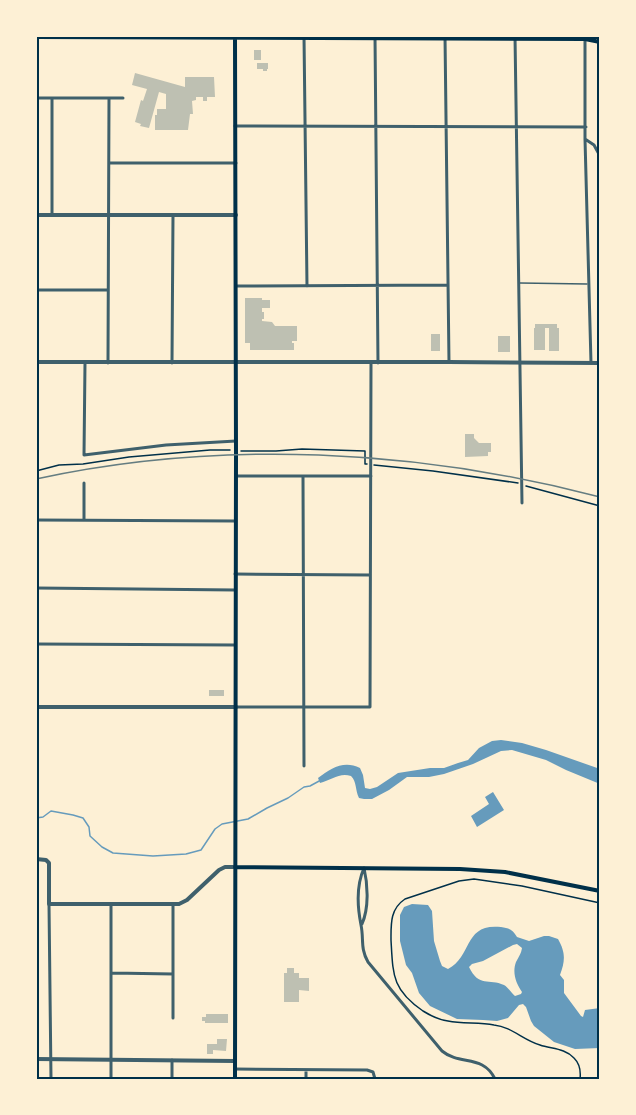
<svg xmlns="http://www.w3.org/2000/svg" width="636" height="1115" font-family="Poppins,sans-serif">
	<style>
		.water { fill: #669bbc; fill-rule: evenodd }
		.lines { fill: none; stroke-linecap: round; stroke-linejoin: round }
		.stream { stroke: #669bbc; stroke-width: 1.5 }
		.building { fill: #bec0b2 }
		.path { stroke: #003049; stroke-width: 1.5 }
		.service { stroke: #3f606c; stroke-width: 1.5 }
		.minor { stroke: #3f606c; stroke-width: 3 }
		.tertiary { stroke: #3f606c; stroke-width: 4 }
		.secondary { stroke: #003049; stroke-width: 4 }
		.rail { stroke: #657d81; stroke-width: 1.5 }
		.neatline { fill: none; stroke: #003049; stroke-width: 2 }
	</style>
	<rect width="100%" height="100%" fill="#fdf0d5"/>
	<!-- water -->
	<path class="water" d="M501 740 522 743 546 750 600 769V784L566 770 546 760 512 750 501 751 473 764 444 774 429 777H407L389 790 372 799H364L359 798C355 790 357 782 351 776 340 772 331 780 320 783L318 778C331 768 344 760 360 768L363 775 365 788 370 789 377 787 398 773 430 768H444L458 763 468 760 479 748 492 741Z
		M493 792 504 810 477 827 471 816 489 804 485 797Z
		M412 904 428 905 432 911 434 941 440 961 442 966 448 969C473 956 463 923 501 927 509 928 513 930 517 937L529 941 544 936H549L558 939C566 953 565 961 560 975L564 980V993L581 1016 583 1017 585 1010 600 1008V1048L575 1049 554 1042 534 1026 531 1021 526 1007 523 1004 519 1005 508 1018 497 1021 483 1020 457 1019 430 1006 419 993 412 973 406 965 400 941V915L404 907ZM517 944 522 948C521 954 519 956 516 962 512 973 516 983 522 992L521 994 515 996C511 993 508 987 504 985 489 978 479 988 469 967L472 964 483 961 513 945Z"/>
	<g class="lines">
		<!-- stream -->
		<path class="stream" d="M36 818 43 817 51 811 73 815 83 818 89 827 90 836 102 847 113 853 153 856 186 854 201 850 215 829 222 824 248 819 267 808 288 798 304 787 310 786 321 780"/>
	</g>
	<!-- building -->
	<path class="building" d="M254 50H261V60H254Z
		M257 63H268V69H267V71H263V69H257Z
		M135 73 185 87V77H214L215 97H207V101H203V97H196V100L192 101 193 114H190L188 130H155V115H157V109H166V94L159 92 149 128 140 126 141 124 135 122 141 100 143 101 147 89 132 85Z
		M245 298H262V300H270V308H262V312H264V319H262V321L272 322 275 326H297V341H292V343H294V350H250V343H245Z
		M535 324H557V328H559V351H549V328H545V350H534V328H535Z
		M431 334H440V351H431Z
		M498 336H510V352H498Z
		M465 434H474V438L479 443H491V452H488V456L465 457Z
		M209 690H224V696H209Z
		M287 968H294V973H299V978H309V991L299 990V1002H284V973H287Z
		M206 1014H228V1023H205V1021H202V1017H206Z
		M217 1039H227L226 1051 213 1050V1054H207V1044H217Z"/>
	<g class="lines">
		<!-- path -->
		<path class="path" d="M241 451H276L302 449 365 451V464H367
			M374 465 433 471 518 483
			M36 471 59 465 83 464 129 457 210 450H230
			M526 486 600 506
			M580 1079C581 1071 580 1064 574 1058 565 1048 551 1049 540 1045 523 1040 512 1027 494 1025 479 1022 463 1024 448 1021 439 1020 431 1016 423 1011 392 990 393 975 391 940 391 924 390 909 405 899L459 881 474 879 522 886 600 903"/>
		<!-- service -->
		<path class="service" d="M520 283 587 284"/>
		<!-- minor -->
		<path class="minor" d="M304 36 307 286
			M375 36 378 363
			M445 36 449 362
			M515 36 522 503
			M585 39V139L591 363
			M36 98H123
			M52 98V215
			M235 126 586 127
			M585 139 594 145 600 156
			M110 163H236
			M236 286 448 285
			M36 290H108
			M85 363 84 455 166 445 236 441
			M108 363 109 98
			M172 363 173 216
			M236 476H371
			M303 476 304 766
			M84 483V520
			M36 520 235 521
			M235 574 370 575
			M36 588 235 590
			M36 644 235 645
			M236 707H370L371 363
			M364 868C356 886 357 905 361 925 364 939 360 948 368 962L442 1051C460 1066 483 1054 495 1079
			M49 904 51 1079
			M173 905V1018
			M362 924C369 908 368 885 364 868
			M112 973 173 974
			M172 1060V1079
			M235 1069 367 1070 373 1072 375 1079
			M111 1079V905
			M306 1079V1070"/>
		<!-- tertiary -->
		<path class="tertiary" d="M36 215H236
			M36 362H449L600 363
			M36 707H236
			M36 859 46 860 49 863V904H179L187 900 219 870 225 867H235
			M36 1059 235 1061"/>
		<!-- secondary -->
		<path class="secondary" d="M36 37 585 39 600 42
			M586 39 594 36
			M235 867 460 869 505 872 600 891
			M235 1079 236 455 235 39"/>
		<!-- rail -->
		<path class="rail" d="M36 479C221 439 417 449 600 497"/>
	</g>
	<!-- border -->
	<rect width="636" height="1115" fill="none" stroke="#fdf0d5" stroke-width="75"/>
	<rect x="38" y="38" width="560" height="1040" class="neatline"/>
</svg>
